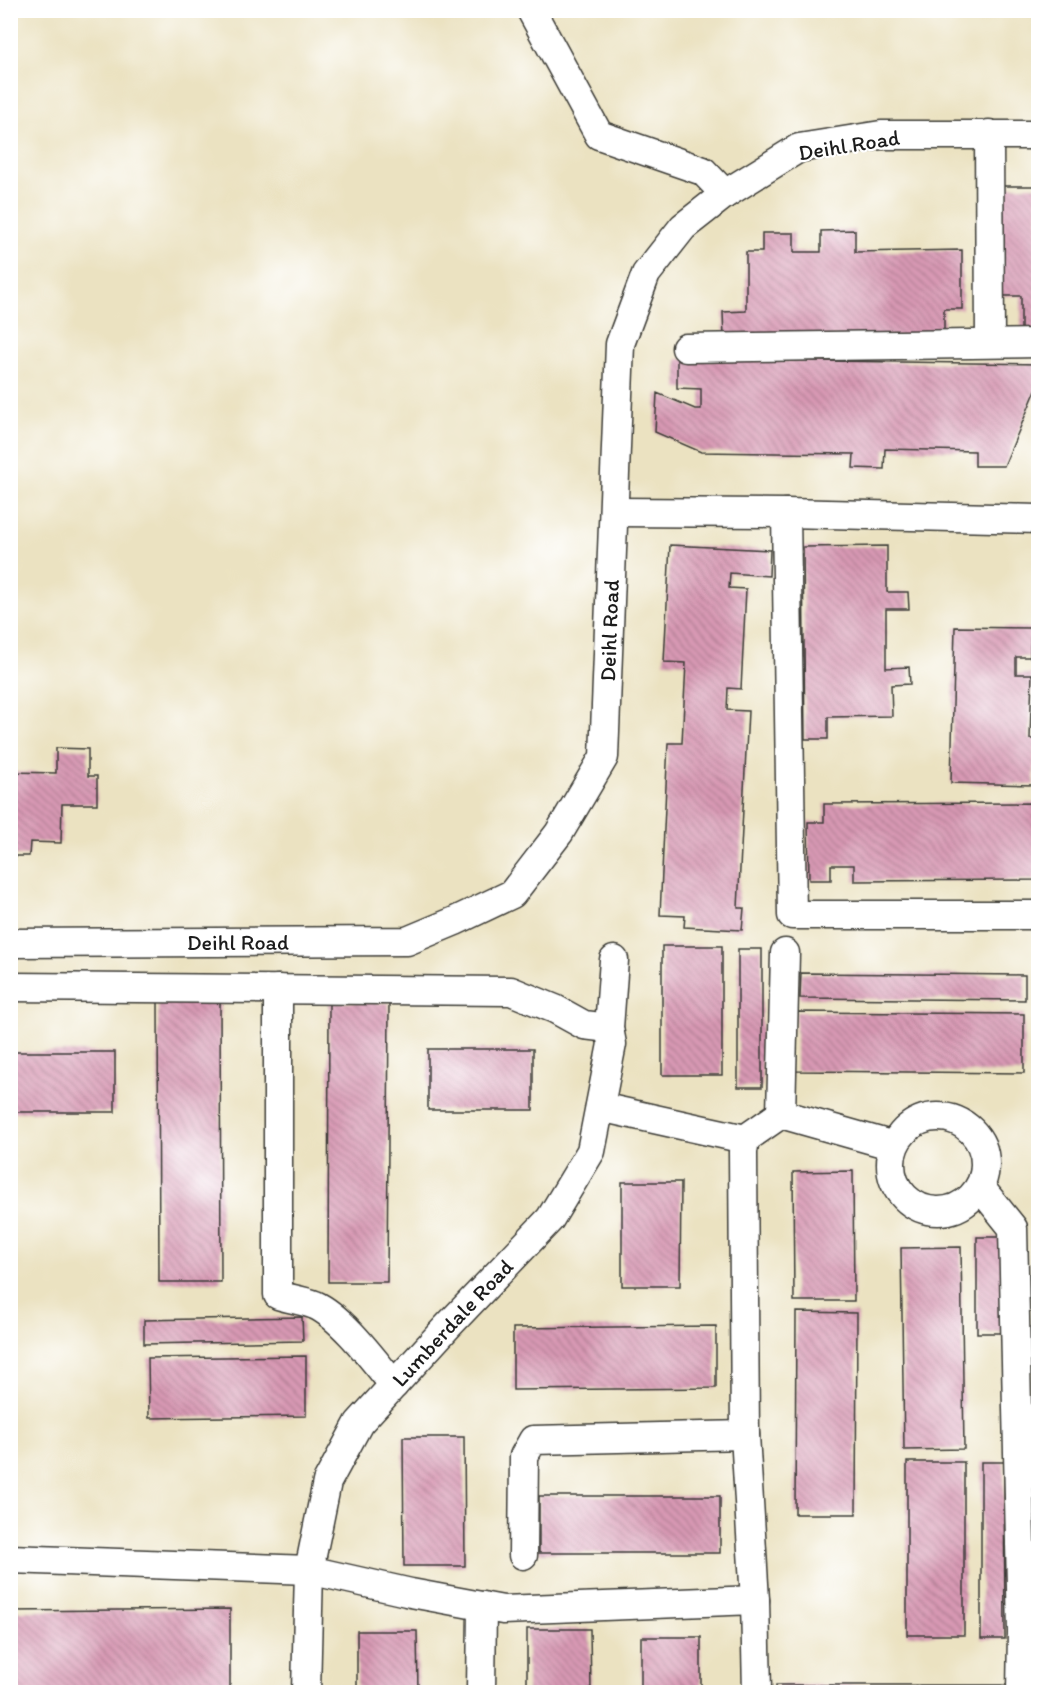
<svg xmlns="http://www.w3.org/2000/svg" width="1049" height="1703" font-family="Itim,sans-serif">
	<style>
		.building { fill: url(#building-back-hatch) }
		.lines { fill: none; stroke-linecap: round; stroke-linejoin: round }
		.minor-casing { stroke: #3b3a35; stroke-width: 31 }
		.minor { stroke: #fff; stroke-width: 28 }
		.labels { text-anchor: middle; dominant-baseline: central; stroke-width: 4.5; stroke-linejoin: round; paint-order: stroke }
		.street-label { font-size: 22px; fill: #1c1c1c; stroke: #fff }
	</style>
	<defs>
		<pattern id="building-back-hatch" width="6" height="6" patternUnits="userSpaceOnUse" patternTransform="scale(1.5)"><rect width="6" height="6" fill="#d899b4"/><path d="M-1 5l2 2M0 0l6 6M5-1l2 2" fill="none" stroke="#ae7c92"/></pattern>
	</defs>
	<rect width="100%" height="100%" fill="#fff"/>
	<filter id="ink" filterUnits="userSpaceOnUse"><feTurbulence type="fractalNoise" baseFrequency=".0167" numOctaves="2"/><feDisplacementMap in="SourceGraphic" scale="12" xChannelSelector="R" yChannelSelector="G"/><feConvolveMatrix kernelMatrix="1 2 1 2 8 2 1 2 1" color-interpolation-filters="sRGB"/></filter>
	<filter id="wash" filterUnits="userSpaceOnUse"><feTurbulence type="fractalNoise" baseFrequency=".008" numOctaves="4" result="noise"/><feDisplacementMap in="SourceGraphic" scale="24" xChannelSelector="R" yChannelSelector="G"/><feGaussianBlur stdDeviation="1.35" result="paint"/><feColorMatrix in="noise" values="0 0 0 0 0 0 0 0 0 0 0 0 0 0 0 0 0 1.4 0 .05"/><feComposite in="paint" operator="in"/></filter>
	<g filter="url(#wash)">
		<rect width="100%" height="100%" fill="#ebe2c1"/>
		<g id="blocks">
			<!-- building -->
			<path class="building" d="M993 186H1038V336L1021 337V296H993Z
				M855 230V252L962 250V309H944V336L724 338 723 312 746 311V252H762V233H794V252H821V231Z
				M677 359 1038 364V390H1036L1004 466H975V451L885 449 884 469 853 468 854 454 701 452 655 432 657 393 695 409H701V389L677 388Z
				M670 545 770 550 769 576 730 573 729 588 746 589 741 689 728 688 727 710 748 711 738 908H744L742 930 684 927 685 916 660 915 668 743H682L686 663 664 662Z
				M887 546V592H908L909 609H886V668L909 667 910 684 891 685 892 716 828 717V739H805L803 547Z
				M955 627 1031 628 1030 657H1016V674H1032L1030 739H1038V750H1035L1034 785 951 783Z
				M56 748 88 749V776H97V804H62L61 843 30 842 29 856H10V772L56 773Z
				M1038 803V880L854 881V865H831V880H809L808 822H824V804Z
				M662 946H722V1075H662Z
				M738 949H762V1087H738Z
				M801 973 1025 975V1000L800 998Z
				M158 1001H220L221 1282H159Z
				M329 1002 389 1003 387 1282H328Z
				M796 1012 1024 1014V1073L796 1071Z
				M428 1049H533V1110H428Z
				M10 1052H115V1112H10Z
				M853 1171 854 1301H794L793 1172Z
				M622 1182H681L680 1286H622Z
				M977 1237H1002V1333H977Z
				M961 1247 964 1449 904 1450 901 1248Z
				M796 1312 857 1313 856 1514H795Z
				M302 1317 303 1341 144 1344V1320Z
				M716 1326V1388L513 1390V1328Z
				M306 1356V1416L149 1418 148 1358Z
				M403 1437H464L465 1566H404Z
				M907 1462H964V1635H907Z
				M981 1462H1004L1005 1639H981Z
				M539 1496H720V1553H539Z
				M230 1609V1692H10V1611Z
				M527 1629H590L591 1692H527Z
				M357 1631H417L418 1692H357Z
				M641 1637H701V1692H641Z
				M776 1685H1009V1692H776Z"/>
		</g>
	</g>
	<g filter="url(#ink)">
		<use href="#blocks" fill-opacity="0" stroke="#3b3a35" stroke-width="1.5"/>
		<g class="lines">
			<!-- minor casing -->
			<g class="minor-casing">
				<g id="minor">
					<path d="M531 10 599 135 703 171 725 194"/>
					<path d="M989 134 990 343"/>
					<path d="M686 348 1038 343"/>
					<path d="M614 512 786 513 1038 519"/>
					<path d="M786 513 792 915H1038"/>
					<path id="s1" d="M10 943 407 941 455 921 512 894 559 833 604 757 620 344 646 274 683 227 725 194 799 148 881 135H1038"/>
					<path d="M10 987 511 991 555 1009 584 1025 609 1028"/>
					<path d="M278 989V1295C290 1299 303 1300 315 1305 342 1317 375 1362 394 1385"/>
					<path d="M600 1107 745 1139"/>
					<path d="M781 1114 785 953"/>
					<circle cx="938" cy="1164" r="47"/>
					<path d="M980 1187 1013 1228 1022 1632 1021 1692"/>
					<path d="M523 1555 524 1456 533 1440 745 1435"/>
					<path d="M10 1559 309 1570 411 1593 503 1610 755 1600"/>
					<path id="s2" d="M306 1692 309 1570 327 1482 359 1423 446 1328 550 1219 591 1151 612 1044 609 1028 614 960"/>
					<path d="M481 1692 482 1606"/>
					<path d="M757 1692 755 1600 745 1435 743 1152 745 1139 781 1114 894 1146"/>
				</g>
			</g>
			<!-- minor -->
			<use href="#minor" class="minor"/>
		</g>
	</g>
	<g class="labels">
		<!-- street labels -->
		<g class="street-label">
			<text transform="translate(849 145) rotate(-9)">Deihl Road</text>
			<text stroke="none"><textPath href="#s1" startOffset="804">Deihl Road</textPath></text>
			<text stroke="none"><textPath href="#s1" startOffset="228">Deihl Road</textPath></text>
			<text stroke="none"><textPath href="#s2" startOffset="416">Lumberdale Road</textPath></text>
		</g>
	</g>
	<!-- margin -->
	<rect width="1049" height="1703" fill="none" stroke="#fff" stroke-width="36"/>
</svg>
